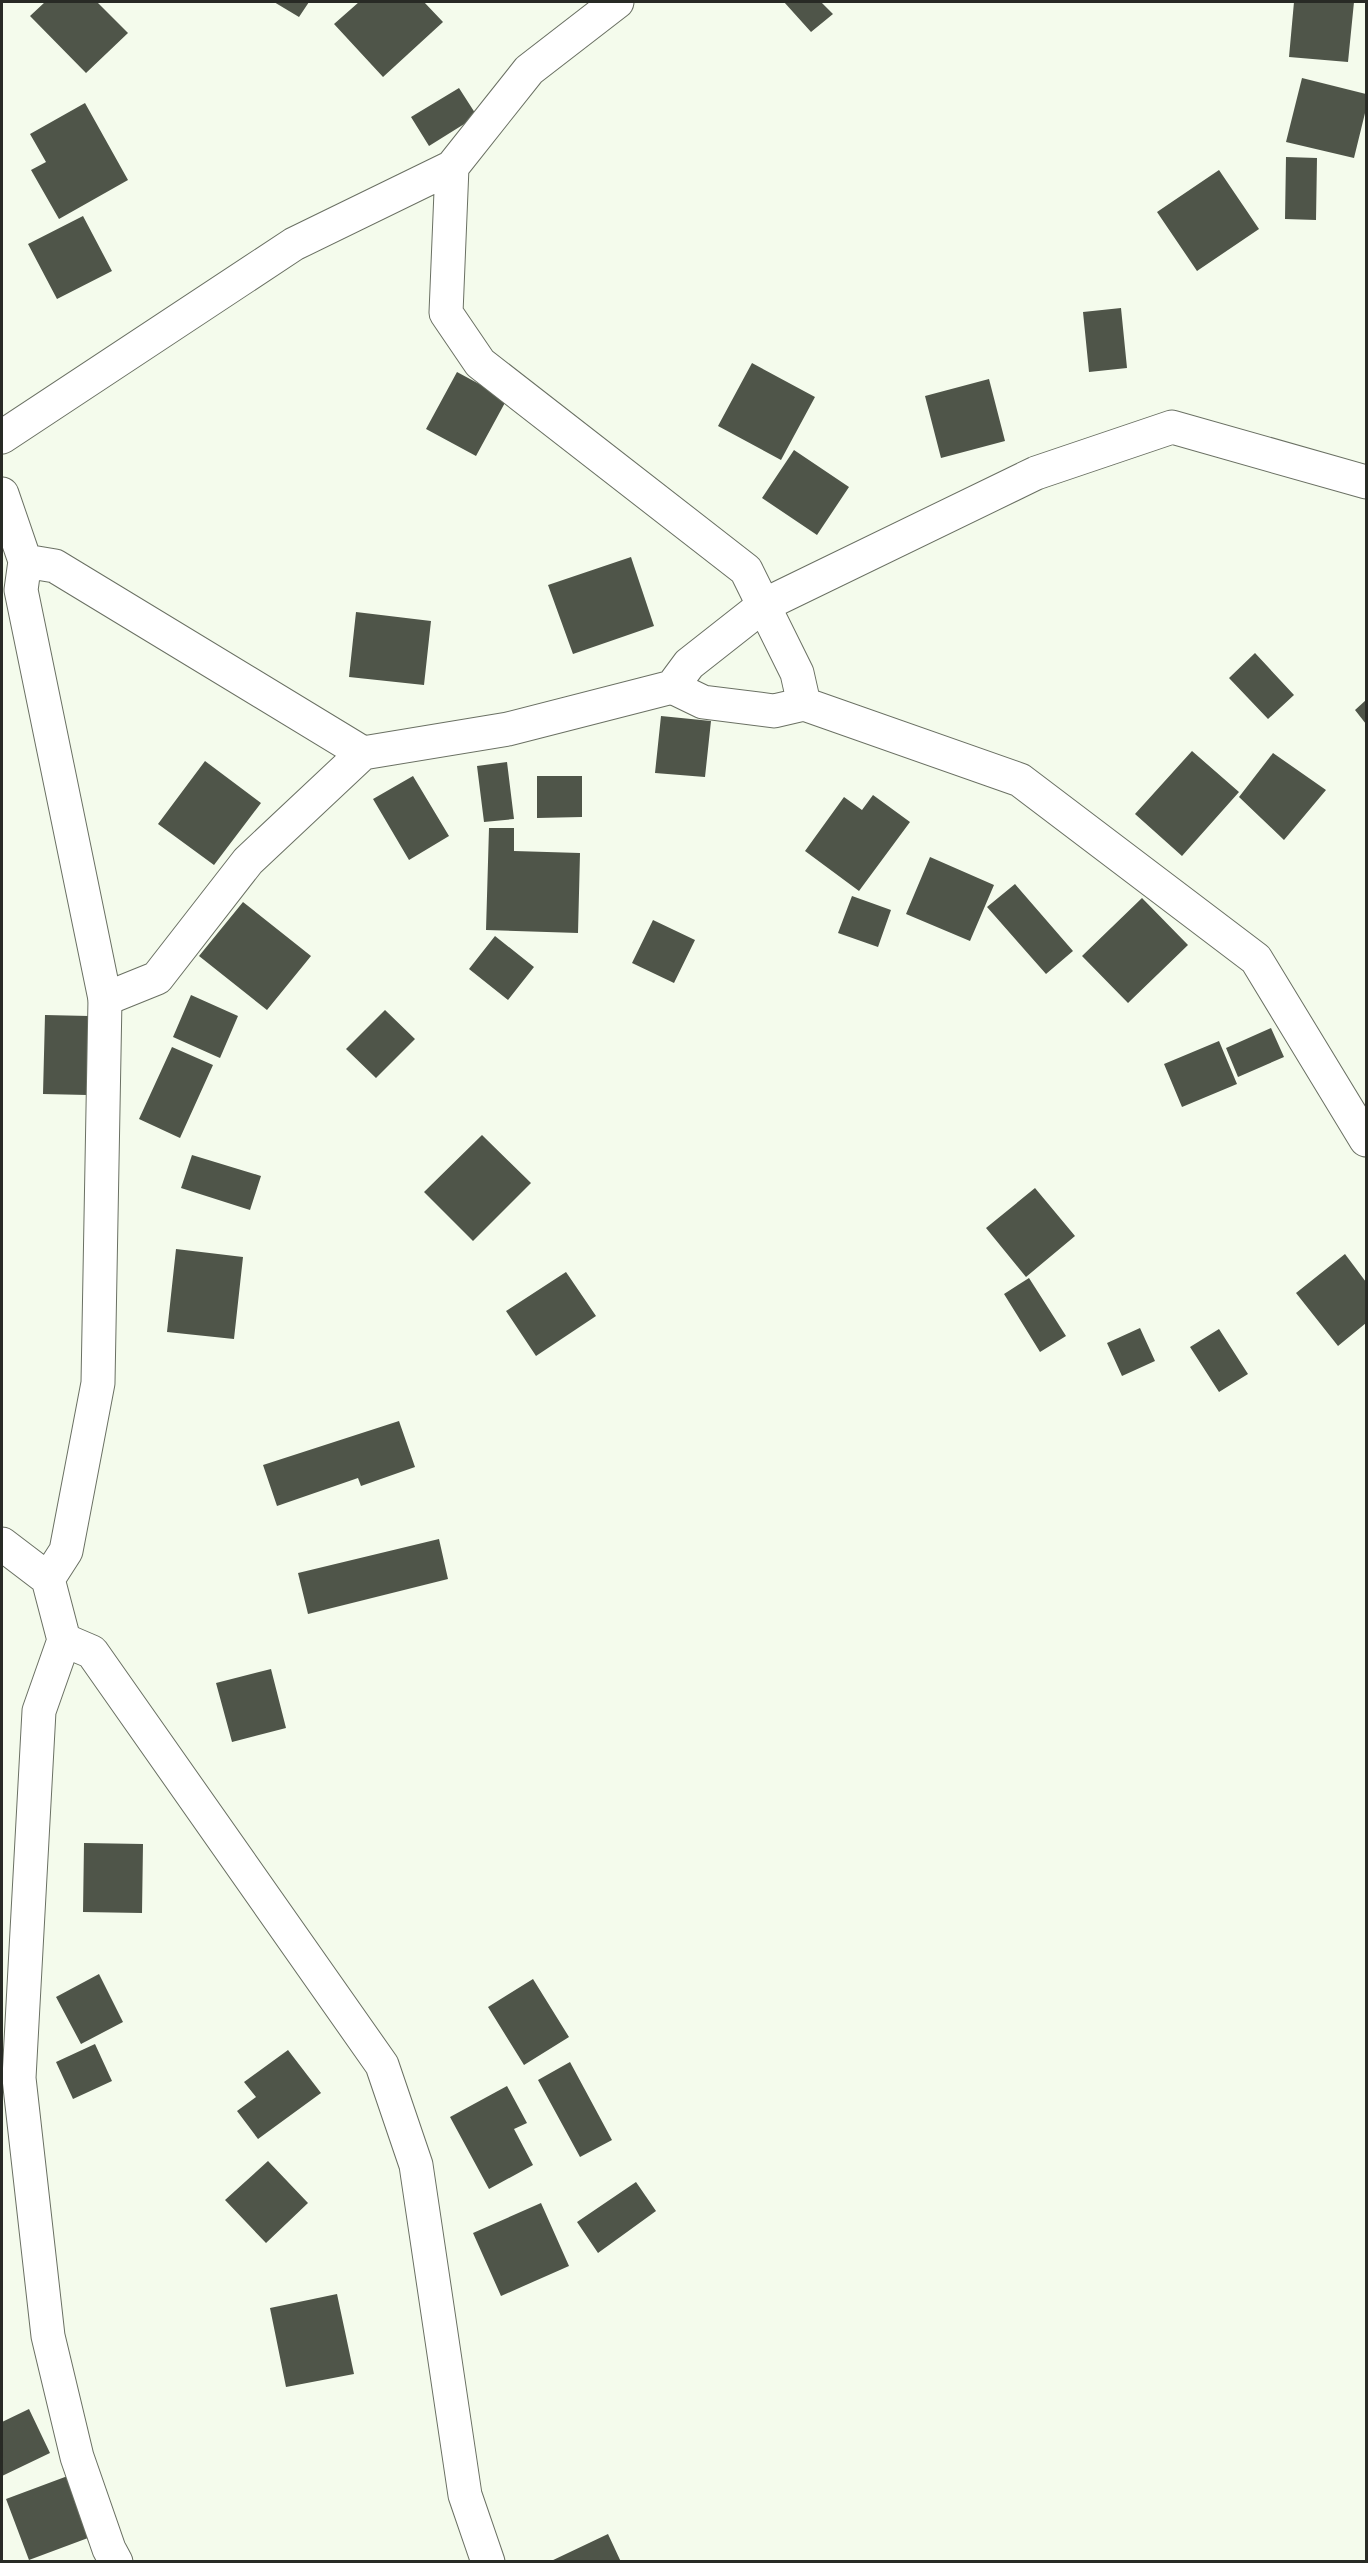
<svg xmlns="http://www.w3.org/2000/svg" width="1368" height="2563" font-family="Rubik,sans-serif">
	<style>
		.building { fill: #4f5549 }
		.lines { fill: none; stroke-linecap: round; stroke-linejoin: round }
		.street-casing { stroke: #6a7063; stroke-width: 35 }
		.secondary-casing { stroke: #6a7063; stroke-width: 35 }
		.street { stroke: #fff; stroke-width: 33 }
		.secondary { stroke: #fff; stroke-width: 33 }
	</style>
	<rect width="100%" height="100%" fill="#f4fbec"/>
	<!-- building -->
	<path class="building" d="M45 2H97L128 33 86 73 30 16Z
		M274 2H309L299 17Z
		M359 2H424L443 22 383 77 334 24Z
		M784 2H821L833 14 811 32Z
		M1294 2H1354L1348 62 1289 57Z
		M1302 78 1366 94V109L1354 158 1286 142Z
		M459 88 477 116 429 146 411 117Z
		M85 103 128 180 59 219 31 170 46 162 30 134Z
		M1286 157 1317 158 1316 220 1285 219Z
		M1219 170 1259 229 1197 271 1157 212Z
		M83 216 112 271 57 299 28 244Z
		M1121 308 1127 368 1089 372 1083 312Z
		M752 363 815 397 781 460 718 426Z
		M457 372 507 399 476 456 426 429Z
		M989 379 1005 441 941 458 925 396Z
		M794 450 849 487 817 535 762 498Z
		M631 557 654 626 573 654 548 585Z
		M356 612 431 621 424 685 349 677Z
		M1255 653 1294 695 1268 719 1229 678Z
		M1366 700V724L1355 710Z
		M661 716 711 721 705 777 655 773Z
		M1192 751 1239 792 1182 856 1135 814Z
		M1273 753 1326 790 1284 840 1239 797Z
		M205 761 261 803 214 865 158 824Z
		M507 762 514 819 484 822 477 766Z
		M413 776 449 836 409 860 373 799Z
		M537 776H582V817L537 818Z
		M873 795 910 822 859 891 805 851 844 797 862 810Z
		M489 828H514V851L580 853 578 933 486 930Z
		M930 857 994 885 970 941 906 914Z
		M1015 884 1073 951 1046 974 987 907Z
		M852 896 891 910 878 947 838 933Z
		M1142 898 1188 945 1128 1003 1082 956Z
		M243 902 311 956 267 1010 199 956Z
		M653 920 695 940 674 983 632 963Z
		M495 936 534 967 508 1000 469 969Z
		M191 995 238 1016 220 1058 173 1037Z
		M385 1010 415 1039 376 1078 346 1049Z
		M45 1015 89 1016 87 1095 43 1094Z
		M1271 1028 1284 1057 1238 1077 1226 1048Z
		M1219 1041 1237 1084 1182 1107 1164 1064Z
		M172 1047 213 1065 180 1138 139 1119Z
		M482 1135 531 1183 473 1241 424 1192Z
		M192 1155 261 1176 250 1210 181 1188Z
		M1035 1188 1075 1236 1026 1277 986 1228Z
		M176 1249 243 1257 234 1339 167 1332Z
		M1345 1254 1366 1282V1323L1338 1346 1296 1293Z
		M566 1272 596 1316 536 1356 506 1311Z
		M1029 1278 1066 1336 1040 1352 1004 1294Z
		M1140 1328 1155 1361 1122 1376 1107 1343Z
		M1219 1329 1248 1374 1219 1392 1190 1347Z
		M399 1421 415 1467 361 1486 358 1478 277 1506 263 1465Z
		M439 1539 448 1579 308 1614 298 1573Z
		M271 1669 286 1728 232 1742 216 1683Z
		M84 1843 143 1844 142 1913 83 1912Z
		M99 1974 123 2022 81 2044 56 1997Z
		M533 1979 569 2037 524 2065 488 2007Z
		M95 2044 112 2081 73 2099 56 2062Z
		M288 2050 321 2093 258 2139 237 2111 256 2097 244 2082Z
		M570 2062 612 2140 580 2157 538 2080Z
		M507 2086 527 2123 514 2129 533 2165 489 2189 450 2117Z
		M268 2161 308 2203 266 2243 225 2200Z
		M636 2182 656 2211 598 2253 577 2222Z
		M541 2203 569 2266 501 2296 473 2233Z
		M337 2294 354 2374 286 2387 270 2308Z
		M29 2409 50 2453 2 2476V2422Z
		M73 2474 96 2535 29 2560 6 2499Z
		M608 2534 621 2562H549Z"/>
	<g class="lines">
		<!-- street casing -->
		<g class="street-casing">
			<path id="street" d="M452 167 446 313 480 363 746 570 797 673 804 704
				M2 437 294 244 452 167 529 70 617 2
				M2 494 25 561 21 590 105 999 98 1383 66 1551 48 1579
				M25 561 55 566 363 753
				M672 687 703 702 774 711 804 704 1020 780 1256 959 1366 1140
				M2 1544 48 1579 64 1640 39 1711 19 2078 48 2336 77 2457 109 2549 116 2562
				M64 1640 92 1652 382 2065 416 2165 465 2495 488 2562"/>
		</g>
		<!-- secondary casing -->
		<g class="secondary-casing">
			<path id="secondary" d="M105 999 157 978 248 861 363 753 508 729 672 687 689 664 764 605 1036 473 1172 427 1366 482"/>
		</g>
		<!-- street -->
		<use href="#street" class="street"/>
		<!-- secondary -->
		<use href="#secondary" class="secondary"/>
	</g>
	<!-- border -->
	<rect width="1368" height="2563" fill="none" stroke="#282a25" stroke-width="6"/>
</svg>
